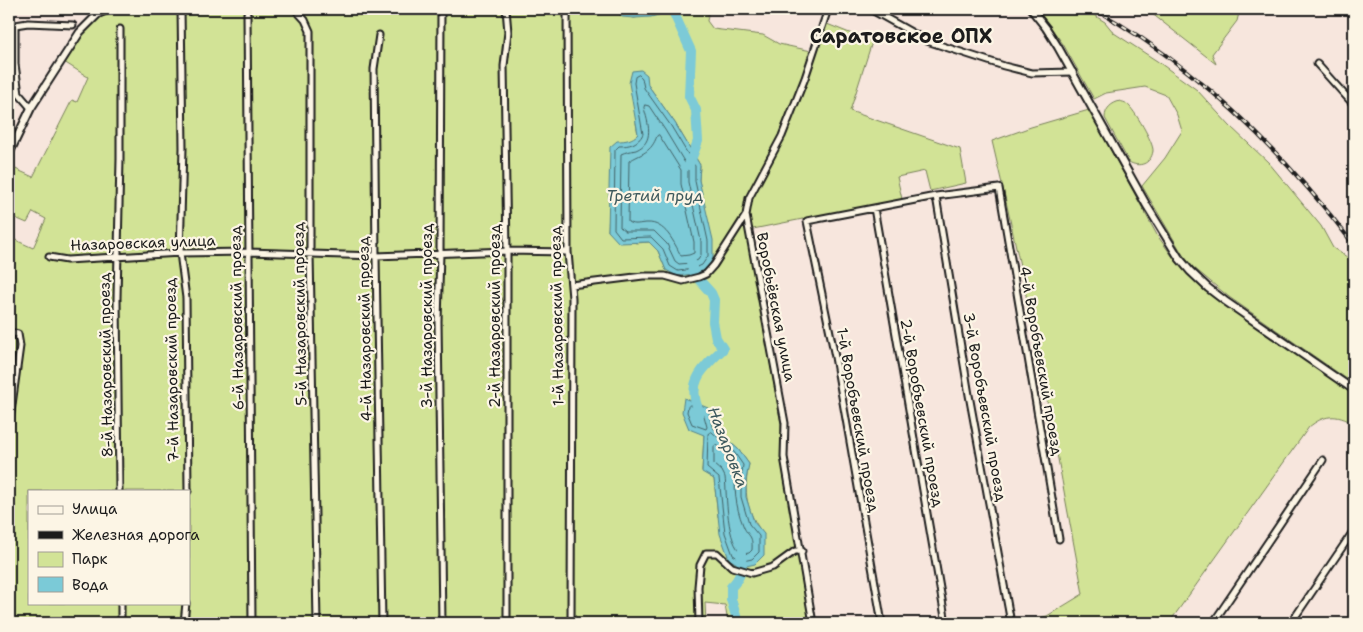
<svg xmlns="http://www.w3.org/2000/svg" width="1363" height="632" font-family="'Shantell Sans',sans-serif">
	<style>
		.green { fill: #d2e396; stroke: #778059; fill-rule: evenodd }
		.water { fill: #7bcad7; stroke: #55848c }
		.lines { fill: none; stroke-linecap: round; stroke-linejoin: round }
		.shore { stroke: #426267; stroke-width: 1 }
		.river { stroke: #7bcad7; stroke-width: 10 }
		.minor-casing { stroke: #1c1c1c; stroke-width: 9 }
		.tertiary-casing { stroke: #1c1c1c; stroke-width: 10 }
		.minor { stroke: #fcf5e5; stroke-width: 5 }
		.tertiary { stroke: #fcf5e5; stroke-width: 6 }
		.rail-casing { stroke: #1c1c1c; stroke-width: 4 }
		.rail { stroke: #fcf5e5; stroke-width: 2; stroke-dasharray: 5.5; stroke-linecap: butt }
		.labels { text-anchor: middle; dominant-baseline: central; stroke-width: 4.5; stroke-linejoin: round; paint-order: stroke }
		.street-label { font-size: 15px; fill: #1c1c1c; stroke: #fcf5e5 }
		.water-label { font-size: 16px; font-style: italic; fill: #3d595d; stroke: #fcf5e5 }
		.district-label { font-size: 20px; font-weight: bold; fill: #1c1c1c; stroke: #fcf5e5 }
	</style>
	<rect width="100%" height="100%" fill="#f7e6dd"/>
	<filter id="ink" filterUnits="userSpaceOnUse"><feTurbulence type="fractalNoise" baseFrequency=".02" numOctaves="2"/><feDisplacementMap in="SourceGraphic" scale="10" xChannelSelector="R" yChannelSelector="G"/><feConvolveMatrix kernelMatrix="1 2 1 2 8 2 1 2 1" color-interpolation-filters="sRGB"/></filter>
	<g filter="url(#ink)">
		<!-- green -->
		<path class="green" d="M117 9H615L634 18 693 9H709L707 21 713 29 763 35 779 44 816 52 827 24 872 42 850 111 960 149 966 183 930 191 925 171 897 177 902 199 753 229 747 234 781 424 782 457 800 555 809 623H728L725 605 705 603 706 623H9V444L13 403H9V237L33 248 46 219 33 212 27 223 13 217 9 222V166L33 177 72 100 77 102 88 77 64 62C79 40 91 19 117 9ZM648 85 675 123 700 165 699 180 703 202 666 270 658 251 649 242 636 243 608 231 609 211 625 141 633 139 638 134 636 123ZM708 408 712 427 738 449 749 464C743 492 746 512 764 535L718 517 714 479 702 471 704 435ZM29 491H189V603H29Z
			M1037 9H1084L1105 22 1114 33 1157 61 1197 90 1230 126 1269 163 1321 226 1333 248 1347 257 1354 266V384L1229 297 1193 267 1183 255 1142 186 1165 158 1182 131 1177 115 1166 95 1145 87 1106 93 1094 99 1063 44Z
			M1146 9H1240L1237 21 1212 54 1216 64Z
			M1120 101C1122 102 1125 102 1127 104 1134 109 1154 143 1153 151 1151 164 1139 168 1129 162L1105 118C1105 108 1112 103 1120 101Z
			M1089 110 1157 235 1175 260 1187 274 1223 304 1354 395V424C1336 413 1324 415 1309 427L1169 623H1019L1047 616 1083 594C1055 443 1028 291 992 141L1031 127Z"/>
		<!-- water -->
		<path class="water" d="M615 9H695L673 11 651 17 634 18 622 17Z
			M641 70 647 75 648 85 675 123 700 165 699 180 713 240V258L707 269 694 274 677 276 666 270 658 251 649 242 619 243 608 231 610 147 617 141C626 141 632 140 638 134L629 83 632 71Z
			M684 398 708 408 712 427 738 449 749 464 746 480V497L754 522 764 534V555L755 564 742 567 729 559 720 534 714 479 702 472 704 435 689 429 682 412Z"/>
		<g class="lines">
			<!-- shore -->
			<path class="shore" d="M639 75 642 78 644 88 671 126 695 166V181L708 241V256L702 265 693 269 678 271 670 266 663 249 651 237 621 238 614 229 615 150 619 146C629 146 638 144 643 134L634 83 635 77Z
				M645 105 649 106 665 130 688 168V182L701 241V255L698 260 691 263 679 264 675 261 667 244 654 231H625L620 227 621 154C625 152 631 151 636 150 655 142 648 123 644 108Z
				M659 135 681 170V184L694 242V253L689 255 681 256C674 242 665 222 647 223 640 223 634 226 628 222L629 161C642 153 651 153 657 136Z
				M690 405 703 412 707 427 706 429 692 424 687 412 688 407Z
				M712 432 734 452 743 465 741 480V497L749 524 759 536V552L752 559 743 561 733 555 725 533 719 478 707 468 708 434Z
				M716 445 729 456 736 467C734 488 735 505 743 525 748 538 753 533 752 550L749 553 743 554C726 544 727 495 725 477L722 471 714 464V447Z"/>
			<!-- river -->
			<path class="river" d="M672 9 691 51 689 96 696 110 698 141 689 165
				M691 262 694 274 711 293 714 300 713 322 716 338 723 349C702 369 685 383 700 413
				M738 623 731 599V587C742 577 742 568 741 553"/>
			<!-- minor casing -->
			<g class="minor-casing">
				<path id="minor" d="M181 9 183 148 180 253 186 298 188 491
					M295 9 305 20 310 31V254L317 623
					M441 9 440 253 438 321 442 623
					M506 9 508 32 504 66 507 251V623
					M567 9 568 252 572 298 571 623
					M870 9 927 41 1004 66 1032 73 1073 72
					M247 13 252 623
					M15 25V64L19 94 31 108
					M9 26 28 23 73 25
					M379 35 374 69 376 256 382 623
					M1317 64 1354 105
					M936 196 969 395 1011 623
					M874 208 946 623
					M49 257 67 260 180 253 248 252 376 256 507 251 568 252
					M571 285 643 276H665L683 281 699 277 706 274 714 265 746 215
					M9 332 18 334 20 346 9 427
					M119 491 117 298 120 159V29
					M121 603V623
					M184 623 186 603
					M699 623 698 587 700 565 706 553H717L732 567 752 573 773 567 795 551H802
					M813 623 784 457 785 423 746 215 749 198 782 136 805 78 828 9
					M882 623 835 357 807 221 936 196 999 188 1059 539
					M1213 623 1323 460
					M1291 623 1354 530"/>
			</g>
			<!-- tertiary casing -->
			<g class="tertiary-casing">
				<path id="tertiary" d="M1031 9 1046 28 1058 47 1147 206 1179 258 1190 271 1208 288 1225 301 1354 390
					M9 154 31 108 80 32 98 14 110 9"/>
			</g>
			<!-- minor -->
			<use href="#minor" class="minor"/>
			<!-- tertiary -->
			<use href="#tertiary" class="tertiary"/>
			<!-- rail casing -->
			<g class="rail-casing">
				<path id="rail" d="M1094 9C1197 66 1283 152 1354 245"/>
			</g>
			<!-- rail -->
			<use href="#rail" class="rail"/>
		</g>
	</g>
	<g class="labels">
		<!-- street labels -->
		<g class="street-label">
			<text transform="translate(143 243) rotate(-2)">Назаровская улица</text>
			<text transform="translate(776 307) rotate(79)">Воробьёвская улица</text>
			<text transform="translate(300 314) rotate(-91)">5-й Назаровский проезд</text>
			<text transform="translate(427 316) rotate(-90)">3-й Назаровский проезд</text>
			<text transform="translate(495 316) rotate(-90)">2-й Назаровский проезд</text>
			<text transform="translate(557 316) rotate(-91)">1-й Назаровский проезд</text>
			<text transform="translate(237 318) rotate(-91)">6-й Назаровский проезд</text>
			<text transform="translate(365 329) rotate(-91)">4-й Назаровский проезд</text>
			<text transform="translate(1041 361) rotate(80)">4-й Воробъевский проезд</text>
			<text transform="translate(106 365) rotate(-91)">8-й Назаровский проезд</text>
			<text transform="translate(172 370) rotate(-91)">7-й Назаровский проезд</text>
			<text transform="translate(985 407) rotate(80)">3-й Воробъевский проезд</text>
			<text transform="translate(922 413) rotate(80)">2-й Воробъевский проезд</text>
			<text transform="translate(858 420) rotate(80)">1-й Воробъевский проезд</text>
		</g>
		<!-- water labels -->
		<g class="water-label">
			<text x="655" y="195">Третий пруд</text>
			<text transform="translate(728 447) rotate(69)">Назаровка</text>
		</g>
		<!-- district labels -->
		<g class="district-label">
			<text x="901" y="36">Саратовское ОПХ</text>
		</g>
	</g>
	<!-- margin -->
	<rect width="1363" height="632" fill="none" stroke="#fcf5e5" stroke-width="30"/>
	<rect x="15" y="15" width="1333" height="602" fill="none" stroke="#1c1c1c" stroke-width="2" filter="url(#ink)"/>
	<!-- legend -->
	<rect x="28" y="490" width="162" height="115" fill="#fcf5e5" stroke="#a29e95"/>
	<rect x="38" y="506" width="25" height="8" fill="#fcf5e5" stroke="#a29e95"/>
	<text x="72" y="514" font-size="15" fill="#1c1c1c">Улица</text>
	<rect x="38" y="531" width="25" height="8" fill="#1c1c1c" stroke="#a29e95"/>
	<text x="72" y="540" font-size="15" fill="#1c1c1c">Железная дорога</text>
	<rect x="38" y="552" width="25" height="15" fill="#d2e396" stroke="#a29e95"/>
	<text x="72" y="564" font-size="15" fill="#1c1c1c">Парк</text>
	<rect x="38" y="577" width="25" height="15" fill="#7bcad7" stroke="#a29e95"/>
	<text x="72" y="590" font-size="15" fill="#1c1c1c">Вода</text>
</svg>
